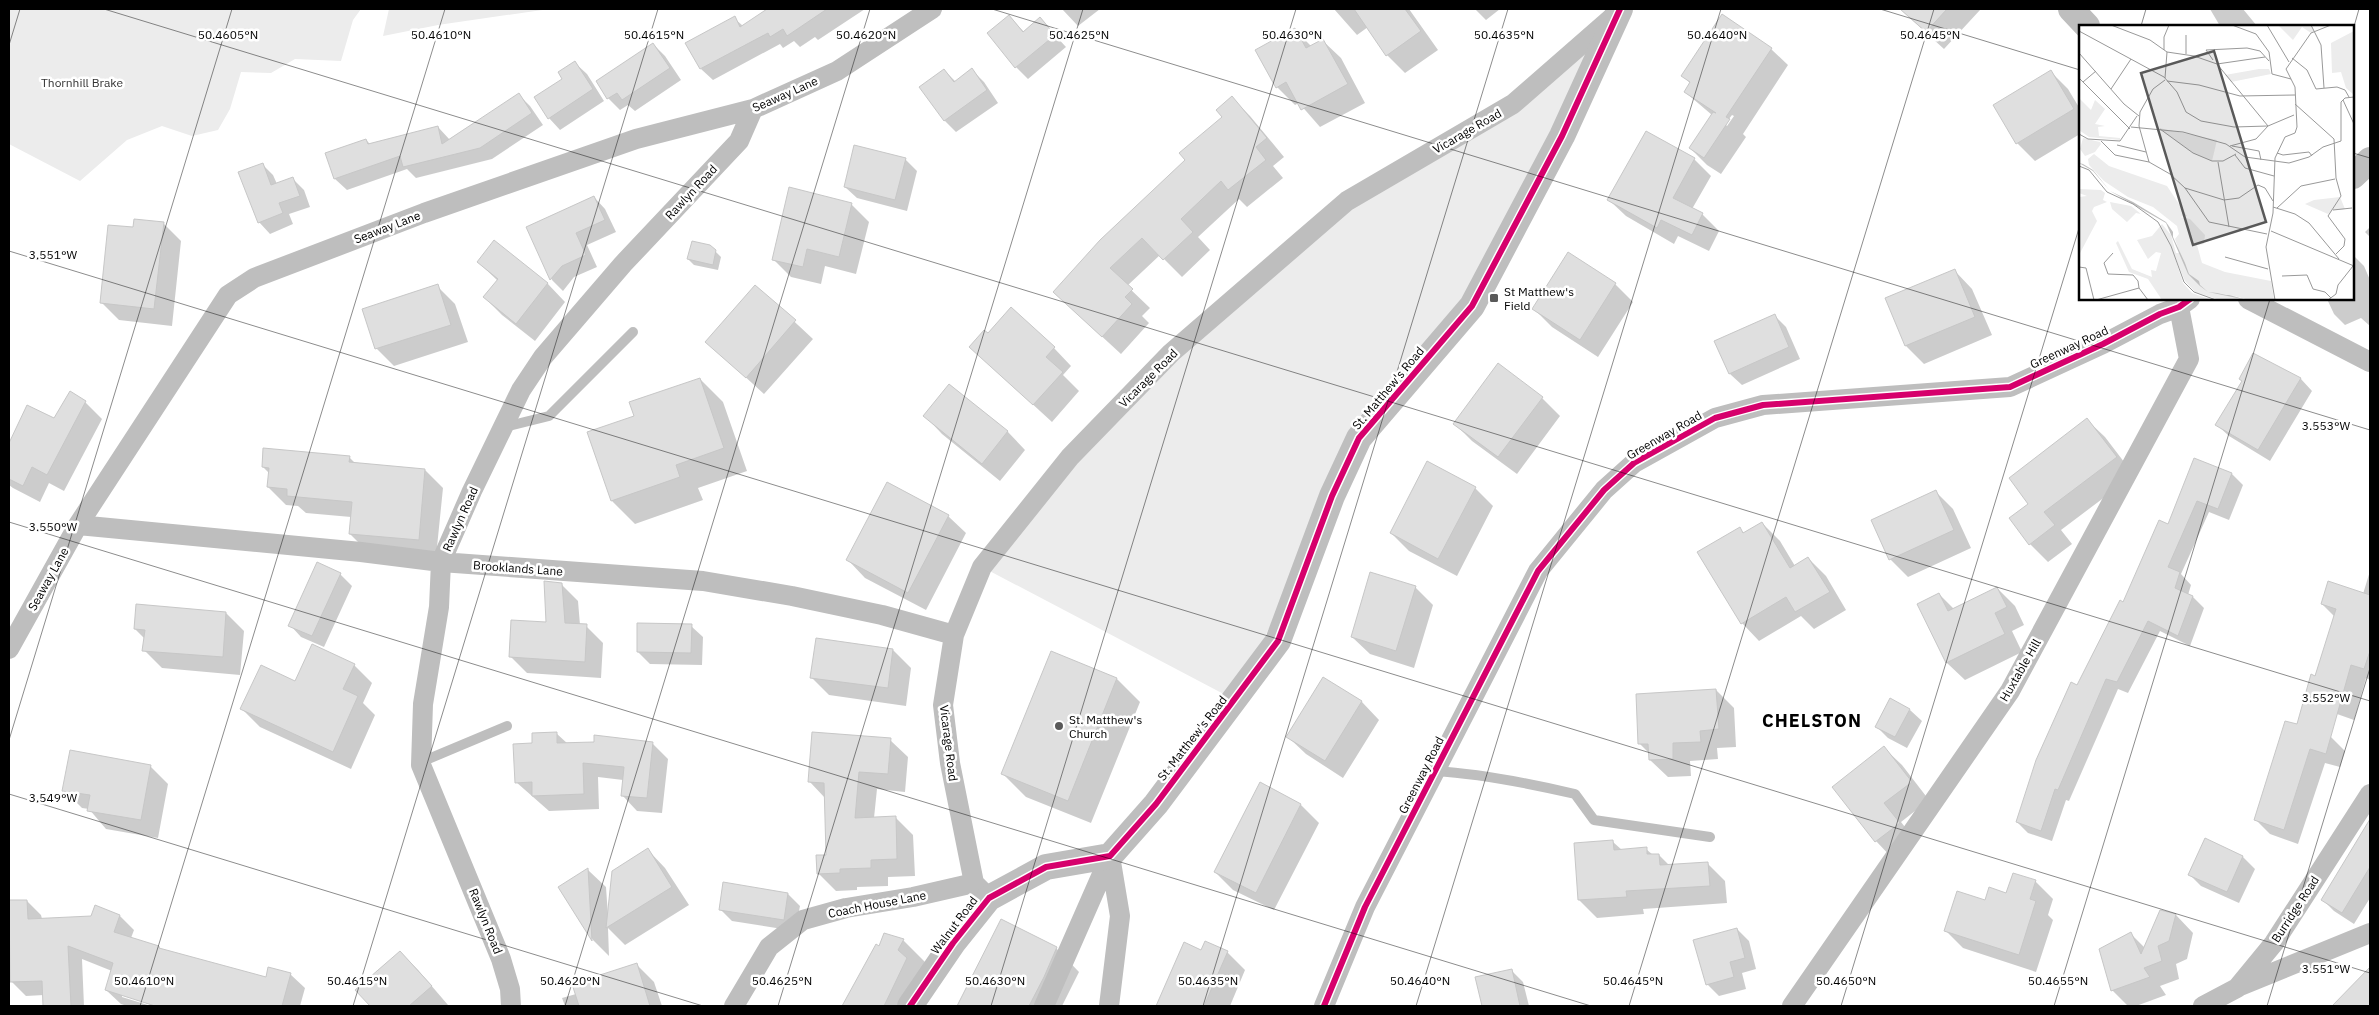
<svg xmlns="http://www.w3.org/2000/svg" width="2379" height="1015" font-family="'IBM Plex Sans',sans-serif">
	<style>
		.green { fill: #ececec }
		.shadow { fill: #0003; fill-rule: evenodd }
		.building { fill: #dfdfdf; stroke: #c7c7c7 }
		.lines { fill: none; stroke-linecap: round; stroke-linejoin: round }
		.service { stroke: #bebebe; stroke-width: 10 }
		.minor { stroke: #bebebe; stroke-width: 20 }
		.tertiary { stroke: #bebebe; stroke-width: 26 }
		.cycleway-casing { stroke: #fff; stroke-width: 9 }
		.cycleway { stroke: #d6006c; stroke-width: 6 }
		.ticks { fill: none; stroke: #000; stroke-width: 1; stroke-opacity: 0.45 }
		.poi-dot { fill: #595959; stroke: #fff; stroke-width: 2 }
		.labels { text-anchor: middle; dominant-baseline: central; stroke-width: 5; stroke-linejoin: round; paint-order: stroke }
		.park-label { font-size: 12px; fill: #333; stroke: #fff }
		.street-label { font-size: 12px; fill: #000; stroke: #fff }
		.poi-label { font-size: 12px; fill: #000; stroke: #fff; text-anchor: start }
		.district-label { font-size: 18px; font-weight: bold; letter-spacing: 1px; fill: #000; stroke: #fff }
		.inset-road { fill: none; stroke: #999; stroke-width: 1 }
		.view { fill: #595959; fill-opacity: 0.15; stroke: #595959; stroke-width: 2.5 }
		.inset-edge { fill: none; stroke: #000; stroke-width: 2.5 }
		.ticks-label { font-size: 12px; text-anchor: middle; fill: #000; stroke: #fff; stroke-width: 5; stroke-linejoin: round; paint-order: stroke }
	</style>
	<rect width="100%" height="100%" fill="#fff"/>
	<!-- green -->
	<path class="green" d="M9 9H361L353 20 341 61 295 59 271 73 241 72 230 109 218 130 192 136 162 126 127 140 80 181 9 144Z
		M389 9H549L438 25 383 36Z
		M1618 12 1472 306 1359 438 1235 700 982 567 1070 457 1347 201 1513 104Z"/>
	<!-- shadow -->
	<path class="shadow" d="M769 9H865L818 40 815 37 800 47 794 41 783 48 780 44 713 80 701 69 734 18 743 26Z
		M1062 9H1100L1078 26Z
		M1334 9H1409L1438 50 1405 73 1387 55 1368 27 1357 35Z
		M1475 9H1500L1486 20Z
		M1900 9H1979L1980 10 1944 49Z
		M2210 9H2243L2257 26H2220Z
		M1009 16 1024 32 1040 19 1066 47 1028 79 1016 67Z
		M1294 29 1312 47 1323 41 1341 58 1365 103 1320 127 1299 103 1295 105 1277 87Z
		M653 44 665 56 681 80 635 111 628 105 620 110 608 98Z
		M1771 49 1788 65 1743 134 1746 137 1721 174 1707 165 1690 148 1712 115 1685 92 1691 84 1682 75ZM1732 115 1734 116 1727 126 1725 124Z
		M575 63 587 74 604 101 560 130 549 118 564 79Z
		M944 70 956 82 972 70 984 82 998 103 956 132 945 121 921 87Z
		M2051 72 2068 89 2080 109V134L2035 161 2017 143 1994 106Z
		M518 94 530 106 543 125 492 159 416 178 407 169 347 190 335 179 327 154 366 140 370 144 438 127 450 140Z
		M1232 98 1250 116 1284 157 1273 166 1283 178 1247 207 1239 199 1198 237 1210 250 1182 277 1160 255 1127 286 1150 308 1142 316 1149 323 1121 354 1072 309 1187 161 1224 117Z
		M905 159 917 171 907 211 857 198 845 187Z
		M1694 159 1711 176 1692 209 1702 214 1719 231 1709 251 1678 236 1674 244 1626 216 1609 200Z
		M262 164 273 175 277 184 293 179 304 190 310 207 289 214 293 224 270 234 259 222Z
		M594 197 605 209 616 232 587 245 597 267 574 277 563 291 552 280 528 228Z
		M851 204 869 222 856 274 825 266 821 284 791 277 773 259Z
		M163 223 181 241 172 326 119 320 101 302 134 229Z
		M2370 227V237L2365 232Z
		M494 242 548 284 565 302 535 341 502 315 484 297 498 281 478 262Z
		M715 251 721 257 718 270 694 265 688 259Z
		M2353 255 2364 266 2370 280V326L2361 318 2345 325 2334 314 2327 299H2353Z
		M1955 271 1972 289 1992 335 1924 364 1906 346 1887 299Z
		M1615 284 1633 302 1598 357 1552 327 1534 309Z
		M437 286 455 304 468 342 394 366 376 348Z
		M756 286 813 339 764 394 707 342Z
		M1774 315 1786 327 1800 359 1742 385 1730 374Z
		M988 335 1054 348 1071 366 1063 375 1079 391 1052 422 970 347Z
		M2254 354 2301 379 2312 391 2270 461 2229 436 2217 425 2243 382Z
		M1498 365 1542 398 1560 416 1517 474 1472 441 1455 424Z
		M700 379 723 402 747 471 698 488 703 500 635 524 612 501Z
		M950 385 1008 432 1025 450 1000 481 942 434 925 416Z
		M85 402 102 419 64 491 49 483 40 502 13 488 9 485V446L28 407 54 420Z
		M2087 420 2105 437 2134 475 2061 530 2072 544 2048 562 2030 544V504Z
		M349 457 356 464 425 470 443 488 436 557 368 552 350 534 351 517 306 513 298 506 286 505 268 487 270 474 263 467Z
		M2194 460 2232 474 2243 485 2229 520 2209 512 2181 574 2191 585 2188 595 2193 597 2204 608 2190 646 2160 631 2128 693 2118 689 2069 801 2066 800 2052 841 2028 833 2017 822 2078 687 2169 526Z
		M1428 463 1475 488 1493 506 1457 576 1409 551 1391 533Z
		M1935 491 1953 509 1971 548 1908 577 1890 559Z
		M948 516 966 533 926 610 865 578 848 560Z
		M1762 523 1780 541 1795 566 1808 558 1826 576 1846 610 1814 629 1801 616 1759 641 1742 623 1739 528 1745 534Z
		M2370 571V680L2366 678 2354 720 2337 714 2330 736 2345 751 2340 767 2325 763 2298 844 2270 834 2255 819 2298 726 2335 617 2322 604 2363 594Z
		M340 574 352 586 324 647 301 637 290 625Z
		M561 584 578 601 580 625 586 626 603 643 601 678 527 673 510 656 548 623Z
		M1415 587 1433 605 1414 668 1370 654 1352 637Z
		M1997 588 2015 606 2024 625 2012 631 2022 652 1965 680 1947 663 1919 605 1939 594 1954 609Z
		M226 613 244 631 240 675 162 668 144 650 145 639 135 629Z
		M691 626 703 637 702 665 650 664 638 652Z
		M893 650 911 668 906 706 829 695 811 677Z
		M354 665 372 683 363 703 375 715 351 769 260 727 242 709 296 683Z
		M1117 679 1140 702 1091 823 1026 797 1003 774Z
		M1324 679 1362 702 1379 720 1343 778 1306 754 1288 737Z
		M1716 690 1734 708 1736 747 1717 748 1718 759 1690 761 1691 776 1668 777 1650 760V754L1640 744Z
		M1910 710 1922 721 1907 748 1888 738 1876 726Z
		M556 733 568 744H653L668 759 662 813 637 811 622 795 623 780 598 777 599 809 549 811 516 782 533 744Z
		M890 740 908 757 905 792 877 789 874 818 895 817 913 835 915 876 888 877V886L857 887V890L836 891 818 873 827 856 825 798 809 781Z
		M1884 748 1902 765 1929 800 1901 822 1916 841 1893 859 1876 841Z
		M150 766 168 784 158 838 106 829 89 809 82 808 64 790Z
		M1260 784 1301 805 1319 823 1274 910 1233 890 1215 872Z
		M2365 830 2370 833V898L2354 924 2334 911 2323 900Z
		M2205 840 2243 857 2255 869 2239 903 2201 886 2189 874Z
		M1613 842 1622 850 1646 849 1653 855H1659L1670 866 1707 863 1725 881 1727 903 1643 909 1644 914 1597 918 1579 900Z
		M648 850 665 868 689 905 625 945 608 928 609 956 593 940 560 887 588 870 606 887 608 916Z
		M2035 881 2053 899 2048 915 2053 920 2036 972 1963 948 1945 930 1986 902 2007 895Z
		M788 894 800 906 795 931 732 921 720 909Z
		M27 901 41 915 42 919 91 917 96 906 120 916 134 930 131 938 159 947 162 950 267 978 290 974 305 988 300 1006H154L122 994V997L151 1006H127L121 1004 106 990 112 971 82 959 84 1006H44V995L26 996 11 981V974H9V902Z
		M2176 915 2193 933 2187 959 2176 964 2179 979 2160 986 2166 995 2136 1006H2128L2113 991 2100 950 2130 933 2145 948Z
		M1002 921 1056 948 1079 972 1062 1006H959Z
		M1737 929 1749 941 1756 969 1742 973 1746 989 1719 996 1707 984Z
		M903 940 926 963 918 1006H843L876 946 880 948Z
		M1185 944 1202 951 1227 952 1245 970 1230 1006H1158Z
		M400 952 418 970 448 1005 371 1006 357 990Z
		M636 964 654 982 662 1006H565L562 998 576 994Z
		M1511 970 1523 982 1529 1006H1483L1477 978Z
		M2365 975 2370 981V1006H2334Z"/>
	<!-- building -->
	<path class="building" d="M767 9H827L787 36 783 29 770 37 768 33 700 69 685 43 735 16 740 27Z
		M1354 9H1405L1421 31 1386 56Z
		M1900 9H1947L1926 32Z
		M1722 14 1772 48 1726 117 1730 119 1704 158 1689 148 1713 112 1716 113 1684 92 1690 82 1681 76Z
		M1009 15 1023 32 1040 17 1055 35 1015 68 987 33Z
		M1295 28 1306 48 1323 39 1348 84 1301 110 1286 82 1276 88 1255 50Z
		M653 43 670 68 622 100 617 93 607 99 596 81Z
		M575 61 593 89 548 119 534 97 562 79 558 72Z
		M972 68 987 90 944 121 919 87 944 69 954 82Z
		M2051 70 2074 109 2016 144 1993 105Z
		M519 93 532 113 480 148 403 167 400 156 334 179 325 153 366 139 368 144 438 126 442 144Z
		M1232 96 1267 138 1256 147 1266 160 1228 190 1221 181 1181 219 1193 232 1163 260 1142 238 1110 268 1133 289 1125 297 1132 304 1102 337 1053 292 1100 240 1185 160 1179 153 1222 117 1216 110Z
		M1646 131 1695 158 1673 198 1703 213 1692 235 1661 220 1657 228 1607 200Z
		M854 145 906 158 895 200 844 187Z
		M263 163 271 185 293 177 300 196 279 203 283 213 258 223 238 172Z
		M789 187 852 203 839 257 807 249 803 267 772 260Z
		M594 196 605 220 576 233 586 255 562 266 550 280 526 227Z
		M134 219 164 222 154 309 100 303 108 225 133 227Z
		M494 240 548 283 516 324 483 297 498 279 477 262Z
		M692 241 710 245 716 250 713 265 687 259Z
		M1568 252 1616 283 1580 340 1532 309Z
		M1955 269 1975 317 1905 346 1885 298Z
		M438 284 451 325 375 349 362 309Z
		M755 285 796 320 746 378 705 342Z
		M1011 307 1055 347 1046 357 1063 372 1033 405 969 347 984 330 988 333Z
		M1775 314 1789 347 1729 374 1714 341Z
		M2253 353 2301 378 2258 450 2215 425 2242 381 2239 379Z
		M1498 363 1543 397 1498 457 1453 424Z
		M700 378 724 448 676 465 680 477 611 501 587 432 634 416 629 402Z
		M949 384 1008 431 982 464 923 416Z
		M70 391 86 401 47 475 32 467 23 486 9 479V443L27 405 54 418Z
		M2087 418 2117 457 2044 512 2055 525 2029 545 2009 518 2028 504 2009 478Z
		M263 448 350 456 349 462 425 469 419 540 349 534 352 502 287 496V489L267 487 269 468 262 467Z
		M2194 458 2232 473 2218 509 2197 501 2168 567 2180 572 2175 588 2193 596 2178 636 2148 621 2117 682 2106 679 2058 790 2055 789 2041 831 2016 822 2036 760 2071 682 2077 685 2120 600 2123 602 2159 520 2168 524Z
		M1427 461 1476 487 1438 559 1390 533Z
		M887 482 949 515 908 593 846 560Z
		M1936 490 1954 530 1889 560 1871 520Z
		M1762 522 1790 568 1808 557 1830 592 1795 612 1786 597 1741 624 1697 552 1740 527 1743 533Z
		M317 562 341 573 312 636 288 626Z
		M1370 572 1416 586 1396 651 1351 637Z
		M544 581 562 583 565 623 587 624 585 662 509 657 511 620 546 622Z
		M2328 581 2370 595V651L2364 669 2351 665 2326 754 2310 749 2284 830 2254 820 2285 721 2297 724 2311 674 2315 676 2336 609 2321 604Z
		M1997 587 2007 607 1995 613 2005 634 1946 663 1917 604 1939 593 1948 611Z
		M136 604 226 612 223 657 142 651 145 630 134 629Z
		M637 623 692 624 691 653 637 652Z
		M816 638 893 649 888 688 810 678Z
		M312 644 355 664 343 689 358 696 333 752 240 709 261 665 295 681Z
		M1051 651 1117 678 1068 801 1001 774Z
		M1323 677 1362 701 1325 761 1286 737Z
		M1716 689 1719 729 1700 731 1701 742 1673 743V759L1649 760 1648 744H1638L1636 694Z
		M1890 698 1910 709 1895 737 1875 727Z
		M557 732V743L594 742V735L653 742 647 798 621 796 624 767 583 763 584 794 532 796V782L515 783 513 744 532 743V733Z
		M812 732 891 738 888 774 859 772 855 818 896 816 897 859 871 860V868L840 869V873L817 874 816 855H826L824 783 808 782Z
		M1884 746 1912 782 1884 803 1900 823 1875 842 1832 787Z
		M70 750 151 765 141 820 87 811 90 795 62 791Z
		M1260 782 1301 804 1256 893 1214 872Z
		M2370 819V867L2342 913 2321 900Z
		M2205 838 2243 856 2227 892 2188 875Z
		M1613 840 1614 850 1647 847V854H1659L1660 865 1708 862 1710 886 1626 891 1627 897 1578 900 1574 843Z
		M648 848 672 887 606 928 612 871Z
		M588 868 592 941 558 887Z
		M2013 873 2036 880 2030 899 2036 901 2019 955 1944 931 1957 891 1985 900 1989 887 2006 893Z
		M723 882 788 893 784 920 719 910Z
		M9 900H27L28 919 91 916 95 905 120 915 114 932 159 946V948L266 977 268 967 291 973 282 1006H155L105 990 113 963 68 946 71 1006H43L42 981 10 982Z
		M2160 910 2176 914 2169 941 2158 946 2162 961 2144 968 2150 977 2111 991 2099 949 2131 932 2141 954Z
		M1001 919 1057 947 1044 977 1029 1006H957Z
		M1737 928 1745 958 1730 962 1734 977 1706 985 1693 940Z
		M884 933 904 939 898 950 907 958 884 1006H842L876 944 879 946Z
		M1205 941 1228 951 1204 1006H1156L1184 942 1201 950Z
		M400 951 432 986 409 1006H370L355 990Z
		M637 963 650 1006H579L572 984Z
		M2370 967V1006H2332Z
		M1512 969 1520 1006H1482L1475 977Z"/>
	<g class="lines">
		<!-- service -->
		<path class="service" d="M504 427 549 416 633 332
			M421 762 507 726
			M1435 771C1483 774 1528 783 1575 794L1594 820 1710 837"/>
		<!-- minor -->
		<path class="minor" d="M2248 299 2370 362
			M78 525 361 552 441 562 703 581 792 596 882 615 954 635
			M9 649 78 525 228 295 254 278 424 213 636 139 753 109 837 71 932 9
			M989 898 974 883 950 763 943 705 954 635 982 567 1070 457 1171 353 1347 201 1513 104 1615 15
			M2240 986 2370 933
			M511 1006 510 989 501 959 421 765 423 704 439 607 441 562 472 491 521 390 543 357 623 264 739 141 753 109
			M734 1006 769 947 803 920 846 908 913 897 974 883
			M1044 1006 1110 856
			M1109 1006 1120 916 1110 856
			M1324 1006 1365 907 1538 571 1604 490 1634 463 1715 418 1763 405 2010 387 2103 344 2160 314 2179 307 2190 299
			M1792 1006 2010 691 2189 359 2179 307
			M2203 1006 2237 988 2274 943 2370 794"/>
		<!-- tertiary -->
		<path class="tertiary" d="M2071 9 2087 26
			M2353 176 2370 160
			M910 1006 953 943 989 898 1046 867 1110 856 1156 804 1278 641 1332 496 1359 438 1472 306 1562 136 1620 9"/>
		<!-- cycleway casing -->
		<g class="cycleway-casing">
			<path id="cycleway" d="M910 1006 953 943 989 898 1046 867 1110 856 1156 804 1278 641 1332 496 1359 438 1472 306 1562 136 1620 9
				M1324 1006 1365 907 1538 571 1604 490 1634 463 1715 418 1763 405 2010 387 2103 344 2160 314 2179 307 2190 299"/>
		</g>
		<!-- cycleway -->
		<use href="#cycleway" class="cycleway"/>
	</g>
	<!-- ticks -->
	<path class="ticks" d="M104 9 2370 701M992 9 2370 430M1880 9 2080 70M2141 26 2146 9M2353 30 2359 9M9 45 20 9M2353 153 2370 158M9 251 2370 973M9 522 1591 1006M9 740 232 9M9 794 703 1006M140 1006 445 9M353 1006 658 9M565 1006 870 9M778 1006 1083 9M991 1006 1296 9M1203 1006 1508 9M1416 1006 1721 9M1629 1006 1934 9M1841 1006 2080 225M2054 1006 2270 299M2267 1006 2370 668"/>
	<!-- markers -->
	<g class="poi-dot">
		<rect x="1489" y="293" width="10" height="10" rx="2.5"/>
		<circle cx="1059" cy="726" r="5"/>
	</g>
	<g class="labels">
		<!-- park labels -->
		<g class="park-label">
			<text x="82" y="82">Thornhill Brake</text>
		</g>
		<!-- street labels -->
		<g class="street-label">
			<text transform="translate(785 94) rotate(-24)">Seaway Lane</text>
			<text transform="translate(1467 131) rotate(-30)">Vicarage Road</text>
			<text transform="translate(691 192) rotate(-47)">Rawlyn Road</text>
			<text transform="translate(387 227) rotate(-21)">Seaway Lane</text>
			<text transform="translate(2069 347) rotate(-25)">Greenway Road</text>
			<text transform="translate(1148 378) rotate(-45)">Vicarage Road</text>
			<text transform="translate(1388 388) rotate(-50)">St. Matthew's Road</text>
			<text transform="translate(1664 435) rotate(-30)">Greenway Road</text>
			<text transform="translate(460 519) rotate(-66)">Rawlyn Road</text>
			<text transform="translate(518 568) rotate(4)">Brooklands Lane</text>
			<text transform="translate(48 579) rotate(-61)">Seaway Lane</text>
			<text transform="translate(2020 670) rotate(-60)">Huxtable Hill</text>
			<text transform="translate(1192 738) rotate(-52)">St. Matthew's Road</text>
			<text transform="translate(949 743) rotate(83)">Vicarage Road</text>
			<text transform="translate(1421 775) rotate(-63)">Greenway Road</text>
			<text transform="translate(877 904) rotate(-11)">Coach House Lane</text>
			<text transform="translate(2295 909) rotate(-57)">Burridge Road</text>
			<text transform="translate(486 921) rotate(68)">Rawlyn Road</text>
			<text transform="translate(954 925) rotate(-53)">Walnut Road</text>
		</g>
		<!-- poi labels -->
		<g class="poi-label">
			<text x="1504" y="291">St Matthew's<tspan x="1504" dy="14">Field</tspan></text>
			<text x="1069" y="719">St. Matthew's<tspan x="1069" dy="14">Church</tspan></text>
		</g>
		<!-- district labels -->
		<g class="district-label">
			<text x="1812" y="720">CHELSTON</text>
		</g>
	</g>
	<!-- overview -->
	<g transform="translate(2079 25)">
		<rect width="275" height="275" fill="#fff"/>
		<path d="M199 0H232L235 6 232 8 223 2 214 15ZM275 6V70L267 63 262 47 253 48 252 18ZM180 44H190L192 49 152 57 146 50ZM0 73 12 85 16 75 26 84 16 99 26 101 19 102 20 111 41 113V115L10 112 0 105ZM80 103 138 115 133 136 114 128ZM4 113 21 117 22 119 16 127 6 131 1 124ZM15 129 30 141 88 161 108 191 101 192 111 194 126 210 125 219 118 220 123 238 146 247 192 256 195 275H170L152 270 166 275H141L116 267 106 256 95 230 104 258 113 268 133 275H83L69 254 50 247 37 218 39 216 53 244 73 252 72 245 77 246 82 228 77 227 69 234 58 215 73 211 83 199 92 210 97 228H101L96 214 100 209 98 201 74 182 49 172 25 156 10 140 9 134ZM0 164 22 165 26 168 24 175 28 177 15 182 13 186 18 196 0 230V172L8 171 0 168ZM261 172 266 184 254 185 249 189 226 179 235 175ZM31 177 52 181 62 189 57 188 48 197 33 184Z" fill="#ececec"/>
		<path d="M0 138 4 139 14 145 31 166 54 177 87 197 94 207V212L106 238 110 249 120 256 121 260 129 267 138 268 147 270H150L168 275 129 267 121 261 109 249 87 198 31 166 14 146Z" fill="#bfbfbf"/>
		<path class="inset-road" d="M32 0 71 15 88 27 115 31 138 39 189 101 177 114 151 121M112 0H152M153 0 177 9 190 27 193 49 212 54M188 0 210 37M232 0 242 20 245 63M0 6 85 52 98 67 107 87 122 96 155 102 189 101 215 90M85 25V12L90 0M0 28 45 79 60 91M107 29V10M213 33 228 45 237 64 258 62 266 65 270 72M134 35 127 25 168 23 181 26 190 36M138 39 186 32M0 53 51 104M86 53 88 27M88 56 120 60 161 71 216 70M4 57 17 46M32 64 52 34M264 75 275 99M216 79 255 114 257 153 262 171 249 191 266 214 265 221 257 229M52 102 104 107 147 119 166 132 210 138 230 132 244 122 262 116V77L266 73 275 72M81 104 114 128 133 136H144L157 129M0 109 9 114 41 116 58 91M22 116 36 130 70 137 91 149 106 163 130 197 188 209M38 120 67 127M153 121 180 126 182 135M198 128 204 130 230 127 233 131M156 130 166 143 195 151M70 137 60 101 61 87 74 64 86 55M139 137 150 202M0 141 10 145 28 167 54 179 79 197 92 221 105 257 115 267 137 275M106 163 145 175 160 173 179 160 186 163 194 176M194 182 216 189 230 198 260 234M198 183 222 161 256 154M254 185 273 183M192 206 275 241M34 228 25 238 29 249 54 250 59 256 60 263M146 232 189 244M0 242 7 243 15 275M203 251 228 250 234 264 246 267 252 273M17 275 60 263 69 275M196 275 187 222 194 188 196 133 206 112 216 108 218 102 216 62 207 44 232 8 252 0M249 275 257 269 259 260 274 241"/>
		<path class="view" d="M135 26 187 197 114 220 62 48Z"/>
		<rect width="275" height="275" class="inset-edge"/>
	</g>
	<g class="ticks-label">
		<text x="228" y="39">50.4605°N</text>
		<text x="441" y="39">50.4610°N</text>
		<text x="654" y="39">50.4615°N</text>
		<text x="866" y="39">50.4620°N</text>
		<text x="1079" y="39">50.4625°N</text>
		<text x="1292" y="39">50.4630°N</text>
		<text x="1504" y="39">50.4635°N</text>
		<text x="1717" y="39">50.4640°N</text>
		<text x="1930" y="39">50.4645°N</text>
		<text x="53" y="259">3.551°W</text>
		<text x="2326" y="430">3.553°W</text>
		<text x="53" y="531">3.550°W</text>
		<text x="2326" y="702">3.552°W</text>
		<text x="53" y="802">3.549°W</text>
		<text x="2326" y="973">3.551°W</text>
		<text x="144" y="985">50.4610°N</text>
		<text x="357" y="985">50.4615°N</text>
		<text x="570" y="985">50.4620°N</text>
		<text x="782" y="985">50.4625°N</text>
		<text x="995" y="985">50.4630°N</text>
		<text x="1208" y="985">50.4635°N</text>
		<text x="1420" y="985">50.4640°N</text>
		<text x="1633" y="985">50.4645°N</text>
		<text x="1846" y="985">50.4650°N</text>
		<text x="2058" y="985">50.4655°N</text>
	</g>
	<!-- border -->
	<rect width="2379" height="1015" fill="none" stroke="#000000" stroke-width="20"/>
</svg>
